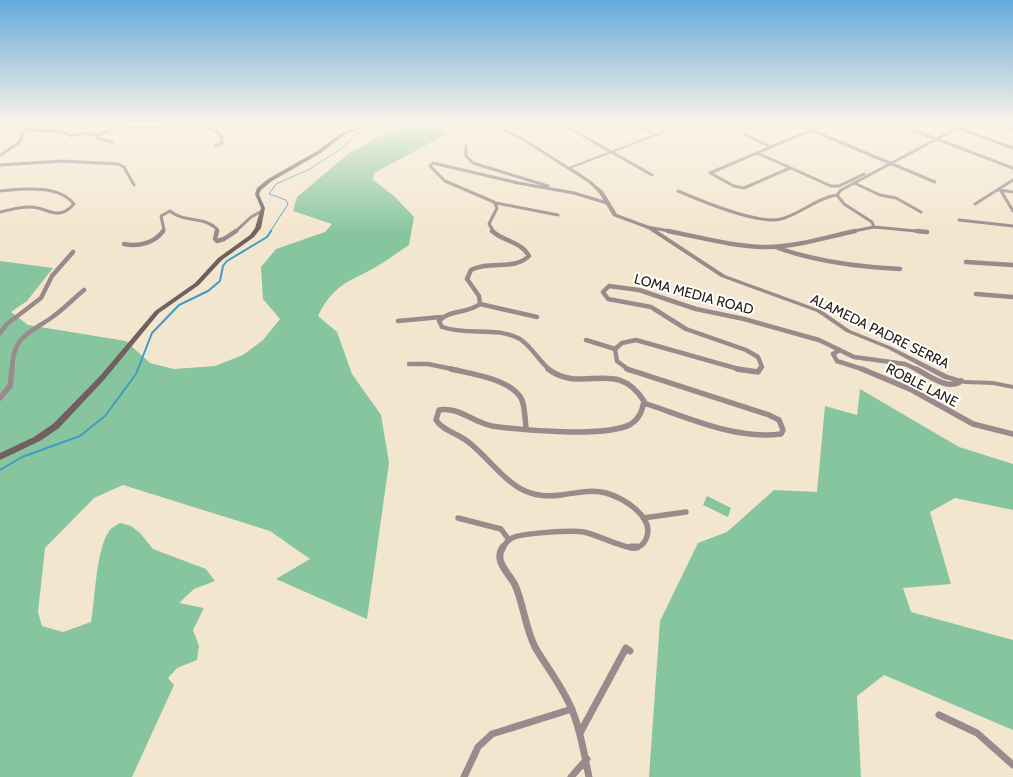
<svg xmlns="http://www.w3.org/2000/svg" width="1013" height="777" font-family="Cabin,sans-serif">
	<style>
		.green { fill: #87c59f }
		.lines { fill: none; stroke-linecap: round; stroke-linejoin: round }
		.stream-far1 { stroke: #409cc6; stroke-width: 1 }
		.stream { stroke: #409cc6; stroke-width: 2 }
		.minor-far3 { stroke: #998b8c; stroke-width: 3 }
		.minor-far2 { stroke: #998b8c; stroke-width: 4.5 }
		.minor-far1 { stroke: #998b8c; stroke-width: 5.5 }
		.minor { stroke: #998b8c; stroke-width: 7 }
		.tertiary { fill: #998b8c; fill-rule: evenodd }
		.secondary { fill: #726061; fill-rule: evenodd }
		.labels { text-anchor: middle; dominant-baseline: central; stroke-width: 4; stroke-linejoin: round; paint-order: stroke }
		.street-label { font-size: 14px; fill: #252118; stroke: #fff }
	</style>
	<rect width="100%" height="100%" fill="#f3e6ce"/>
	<!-- green -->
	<path class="green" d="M416 124H440L445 135 374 173 373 180 394 196 414 217 409 245C398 252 388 260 376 267 347 283 334 284 318 316L337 332 352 374 381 415 389 463 367 619 276 579 310 559 270 531 123 485 94 498 45 548 38 612 42 626 63 632 91 622C95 600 96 547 110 530 112 527 117 525 120 523L131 526 140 533 153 549 206 569 215 581 194 589 179 603 204 608 193 630 199 646 197 660 177 668 168 678 174 685 132 777H0V261L53 268 27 301 11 312 28 325 126 341 150 363 174 369 215 366 243 355 263 340 280 319 263 299 261 267 276 249 325 232 332 224 293 211 297 197 348 154 388 131Z
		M860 389 959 447 1013 464V510L955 498 930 512 951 584 903 588 911 612 1013 640V730L884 675 857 696 861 777H649L660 621 698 543 727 532 774 490 817 492 825 406 857 415Z
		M707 496 731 508 728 517 703 505Z"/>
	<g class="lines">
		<!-- stream-far1 -->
		<path class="stream-far1" d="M270 232 288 204 286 200 269 194 276 184 308 170 343 148 355 135 366 130 400 124"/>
		<!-- stream -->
		<path class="stream" d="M0 470 22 457 80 436 105 416 136 374 152 333 179 305 208 291 220 281 223 266 227 261 267 237 271 231"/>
		<!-- minor-far3 -->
		<path class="minor-far3" d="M117 124C151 136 197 112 222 136V143L215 146
			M562 124 652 175
			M635 124 656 135
			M797 124 935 182
			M897 124 1013 168
			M947 124 1013 148
			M25 130 60 131 71 136 85 133 96 135
			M523 131 544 124
			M744 134 771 147
			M112 142 97 138 96 136 120 126
			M466 146V156L473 163 548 186
			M757 153 831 186H839L864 174
			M0 165 63 161 118 164 124 167 134 185
			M710 173 825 124
			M710 173 734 186 744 188 790 168
			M854 183 880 195 896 198 921 212
			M999 190 1013 192
			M0 191C23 189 58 184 74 204 58 222 49 208 31 207 21 206 10 210 0 212
			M678 191C699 200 759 225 781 219 801 214 816 198 837 195
			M1001 191 1013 211
			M837 195 841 190 965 124
			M837 195 844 204 872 222 874 227 849 232
			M496 203 558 215
			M975 204 1013 180
			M959 220 1013 226
			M647 227 675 232
			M874 227 927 232
			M163 232 164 230 161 216 170 211C184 223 204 216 217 229L216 232
			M235 232 251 217 262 211
			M494 232 489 224 497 208 494 202 445 181 430 166 433 163 518 183 574 193 607 203"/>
		<!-- minor-far2 -->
		<path class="minor-far2" d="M217 231 215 239 217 241 224 239 236 231
			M492 231C504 242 521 241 529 256 514 271 489 260 471 270L467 279 479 296 480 304C467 314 450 309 439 321L442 327C467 336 497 326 520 339 532 347 539 361 550 370
			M668 231C700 237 734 247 767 247 796 247 827 237 855 231
			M917 231 927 232
			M124 244C138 247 155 243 163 231
			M778 248C818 262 858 267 900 269
			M966 262 1013 265
			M976 294 1013 297
			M480 304 537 317
			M398 321 441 317
			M0 333 7 324 41 298 52 276 73 252
			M586 340 615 349
			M840 350 833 354 837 361 865 370
			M409 364H428L457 370
			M12 370C13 337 26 335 51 318 63 310 73 299 84 290
			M629 370 617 361 615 349 622 343 636 340 742 370
			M759 370 762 367 758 357 746 350 686 329 651 307 608 299 603 292 609 286 639 290 696 309 744 319 819 340 854 357 905 364 918 370"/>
		<!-- minor-far1 -->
		<path class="minor-far1" d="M451 369C472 374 512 379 522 400 525 408 525 420 526 428
			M627 369 769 415 779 420 783 430 781 434C735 440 687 417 644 403
			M737 369 758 372 760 369
			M862 369 912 390 973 424 1013 434
			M916 369C928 375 948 391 961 381
			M0 398 10 386 12 369
			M458 518 501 529 509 540
			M643 518 686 512
			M502 548C505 544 507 541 512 538 522 533 572 530 584 532 598 535 622 548 634 548 639 548 644 544 646 539 656 517 623 498 606 493 591 489 576 493 561 495 512 502 499 465 467 441 457 433 443 431 436 420L439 410C457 406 473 422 492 426 521 430 607 438 631 424 640 418 642 411 644 401 616 357 583 395 548 369"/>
		<!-- minor -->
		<path class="minor" d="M503 547C493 561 509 573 515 585 523 602 525 627 535 647 547 668 563 687 572 710 581 731 584 754 589 777
			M631 547H637
			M939 715 977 733 1013 765
			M580 733 626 648 630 651
			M464 777 478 747 492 734 572 709
			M571 777 587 759"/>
		<!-- tertiary -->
		<path class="tertiary" d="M24 124H28L21 143 0 157V154L18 141Z
			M489 124H495L522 137 569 167 681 124H687L572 168 591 181 603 191 617 214 652 227 725 275 821 310 850 330 892 347 948 375 965 380 993 381 1013 385V389L993 385 965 384 944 379 888 349 846 332 817 312 721 277 648 229 613 216 599 193 589 183 520 139Z"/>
		<!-- secondary -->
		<path class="secondary" d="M368 124H375L345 134 321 153 272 181 261 190 259 194 265 208 261 228 254 237 222 260 199 285 159 313 104 380 59 428 40 441 0 460V453L34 437 53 424 100 376 155 311 195 283 218 258 250 235 255 228 261 208 255 194 257 188 268 179 317 151 343 132Z
			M995 124H1002L1013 129V131Z"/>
	</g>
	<!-- sky -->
	<linearGradient id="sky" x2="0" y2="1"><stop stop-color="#65aada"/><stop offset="0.53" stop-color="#faf4e9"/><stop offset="1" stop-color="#faf4e9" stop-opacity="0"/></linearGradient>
	<rect width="1013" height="233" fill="url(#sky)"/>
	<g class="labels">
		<!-- street labels -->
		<g class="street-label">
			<text transform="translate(694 294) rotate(15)">LOMA MEDIA ROAD</text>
			<text transform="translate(880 331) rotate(26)">ALAMEDA PADRE SERRA</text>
			<text transform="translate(922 385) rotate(27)">ROBLE LANE</text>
		</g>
	</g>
</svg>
